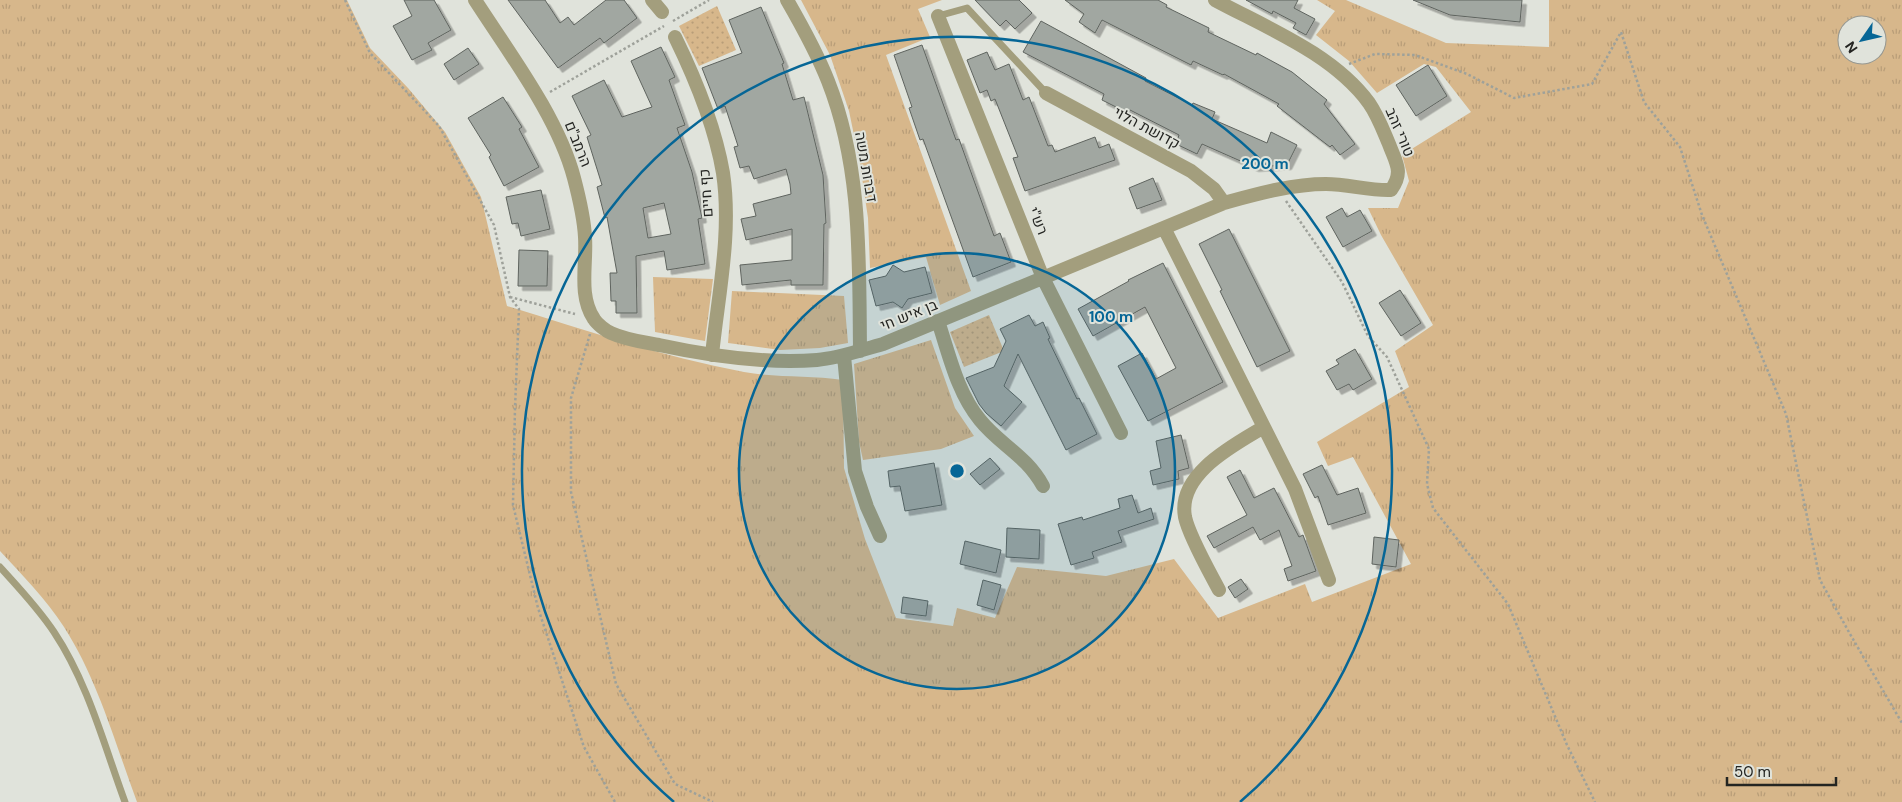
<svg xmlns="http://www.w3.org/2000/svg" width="1902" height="802" font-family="'DM Sans',Heebo,sans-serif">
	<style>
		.grass { fill: url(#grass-tufts); fill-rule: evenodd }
		.park { fill: url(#park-dots) }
		.building { fill: #a1a7a1; stroke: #5f645f; fill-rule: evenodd; filter: url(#shadow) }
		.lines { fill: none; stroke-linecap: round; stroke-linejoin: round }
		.path { stroke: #9ea19a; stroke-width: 2.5; stroke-dasharray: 2.5 2.5; stroke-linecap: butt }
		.service { stroke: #a39e7d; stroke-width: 7 }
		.minor { stroke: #a39e7d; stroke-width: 14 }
		.ring { fill: none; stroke: #066696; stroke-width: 2.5 }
		.labels { text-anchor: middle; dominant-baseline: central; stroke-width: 4; stroke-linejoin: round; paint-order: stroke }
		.street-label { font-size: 15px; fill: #242522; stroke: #e0e3db }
		.centre { fill: #066696; stroke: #e0e3db; stroke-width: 2.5 }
		.ring-label { font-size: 15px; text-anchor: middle; font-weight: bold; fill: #066696; stroke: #e0e3db; stroke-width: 4; stroke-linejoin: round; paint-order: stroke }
	</style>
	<defs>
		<pattern id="grass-tufts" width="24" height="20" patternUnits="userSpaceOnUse" patternTransform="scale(1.25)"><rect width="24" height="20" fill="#d7b78b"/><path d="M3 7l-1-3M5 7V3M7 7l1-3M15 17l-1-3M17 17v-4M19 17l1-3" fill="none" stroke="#b89d78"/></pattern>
		<pattern id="park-dots" width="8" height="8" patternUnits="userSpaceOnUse" patternTransform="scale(1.25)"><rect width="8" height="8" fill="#d7b78b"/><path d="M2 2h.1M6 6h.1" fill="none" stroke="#b89d78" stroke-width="1.8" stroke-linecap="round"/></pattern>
		<filter id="shadow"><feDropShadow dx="4.5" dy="4.5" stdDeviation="0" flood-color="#0004"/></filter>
	</defs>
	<rect width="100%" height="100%" fill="#e0e3db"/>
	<!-- grass -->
	<path class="grass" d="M0 0H347L370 48 408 88 445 132 481 197 507 306C585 330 663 357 744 372 776 378 810 375 843 380L844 468 865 539 896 618 953 626 957 608 995 618 1017 567 1106 576 1174 559 1218 618 1305 584 1312 602 1411 564 1353 457 1328 466 1317 442 1409 387 1395 351 1433 325 1381 235 1368 208H1398L1409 181 1402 155 1471 112 1436 67 1424 64 1377 93 1349 61 1316 35 1335 11 1317 0H1346L1446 43 1549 47V0H1902V802H137C115 743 98 680 64 627 46 599 22 575 0 551ZM1847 25H1877V55H1847Z
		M801 0H942L918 9 930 37 886 55 971 291 940 305 926 257 870 268 868 218 860 164 849 111 830 55Z
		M653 277 713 279 705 341 655 332Z
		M732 291 844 296 848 343 820 348 780 350 728 343Z
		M931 340 955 408 974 436 941 449 863 460 859 442 854 364Z"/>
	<!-- park -->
	<path class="park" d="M717 6 736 50 699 66 679 26Z
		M989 315 1004 351 964 367 950 332Z"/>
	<!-- building -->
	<path class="building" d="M404 0H434L451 30 428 43 432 50 412 60 393 26 412 16Z
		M508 0H545L560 23 568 17 574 25 606 0H624L637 18 604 43 600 38 558 68Z
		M975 0H1019L1032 13 1015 29 1006 20 1000 26Z
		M1065 0H1158L1167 5 1166 7 1209 28 1208 32 1256 55 1257 53 1292 72 1327 100 1324 104 1355 144 1340 155 1332 145 1330 147 1277 106 1279 104 1224 74 1223 75 1193 61 1191 65 1102 20 1095 33 1079 22 1084 14Z
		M1246 0H1298L1294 8 1315 19 1306 35 1293 28 1296 23 1273 11 1272 14Z
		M1413 0H1522L1520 22 1450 15Z
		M761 7 784 63 782 64 793 100 804 97 823 175 826 223 824 224 823 285H791V280L742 285 740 265 792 260V229L746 240 741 219 756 216 753 204 791 194 790 184 786 169 754 179 749 166 740 168 734 147 738 146 725 106 718 109 702 68 742 53 729 20Z
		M1041 21 1146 78 1145 81 1192 105 1193 103 1215 112 1212 119 1267 143 1271 132 1297 145 1287 165 1254 167 1202 144 1197 154 1176 144 1179 135 1130 110 1128 113 1102 100 1104 94 1023 52Z
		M922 45 956 140 959 139 994 236 1000 233 1011 262 973 277 923 139 920 140 909 108 912 107 894 55Z
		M661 47 675 77 669 80 685 125 677 128 692 172 702 218 698 219 705 264 667 270 664 251 636 256 637 313H616V301H611L610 273H617L607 217 605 218 597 187 602 185 587 137 591 135 572 96 604 80 622 117 652 107 631 61ZM664 203 671 234 648 238 643 208Z
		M468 48 479 64 454 80 444 64Z
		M987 52 995 70 1009 64 1023 100 1029 97 1048 146 1052 145 1055 152 1095 137 1099 148 1109 144 1115 160 1025 191 1013 158 1018 157 995 99 991 101 987 90 980 93 967 60Z
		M1428 65 1447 96 1416 116 1396 85Z
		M503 97 522 127 519 129 539 167 504 186 489 157 491 155 468 118Z
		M1153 178 1162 200 1137 209 1129 188Z
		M541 190 550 229 521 236 518 223 512 224 506 197Z
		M1342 208 1347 217 1360 210 1372 231 1343 247 1326 217Z
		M1229 229 1290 351 1257 367 1220 291 1222 290 1199 244Z
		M519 250 548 251 547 286H518Z
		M1163 263 1223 382 1148 421 1118 366 1142 353 1156 379 1176 368 1145 307 1093 336 1078 309 1129 281 1128 280Z
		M893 265 904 272 925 267 932 293 908 299 902 308 893 302 876 306 869 280 886 276Z
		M1400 290 1421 323 1401 336 1379 303Z
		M1029 315 1035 326 1043 322 1050 338 1048 339 1077 399 1079 398 1097 434 1066 450 1018 354 1004 386 1022 402 1001 426 986 413 979 404 966 378 994 367 1006 341 1000 329Z
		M1355 349 1372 379 1353 390 1349 384 1337 390 1326 371 1339 364 1336 360Z
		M1181 435 1189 468 1178 471 1179 479 1153 485 1150 471 1161 468 1156 441Z
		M990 458 1000 469 980 485 970 474Z
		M934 463 942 505 905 511 900 486 890 487 888 471Z
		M1322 465 1337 495 1358 488 1366 513 1328 525 1318 496 1315 498 1303 474Z
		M1240 470 1254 498 1274 488 1299 537 1303 535 1316 571 1288 581 1284 569 1292 566 1279 530 1260 540 1253 527 1214 548 1207 536 1247 515 1227 477Z
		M1132 495 1138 513 1151 508 1154 519 1118 531 1122 542 1092 552 1094 558 1071 565 1058 524 1082 517 1083 520 1120 508 1118 499Z
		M1007 528 1040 530 1039 559 1006 557Z
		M1374 537 1399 540 1396 567 1372 564Z
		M965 541 1001 550 996 573 960 564Z
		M1241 579 1248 589 1235 598 1228 587Z
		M983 580 1001 585 994 610 977 605Z
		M903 597 928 601 926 616 901 613Z"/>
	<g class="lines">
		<!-- path -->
		<path class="path" d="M345 0 370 53 439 126 494 225 510 297 519 309 515 408 513 505 538 608 584 747 615 802
			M673 21 709 0
			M1349 64 1375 54 1415 55 1467 74 1514 98 1592 84 1621 32 1644 102 1680 147 1702 215 1786 414 1820 580 1850 634 1902 723
			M550 92 664 26
			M1286 201 1342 282 1368 336 1387 357 1429 449 1427 484 1433 508 1508 604 1567 745 1595 802
			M510 297 575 314
			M590 334 571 398V492L616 684 675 784 713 802"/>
		<!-- service -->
		<path class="service" d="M938 16 967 8 1046 93
			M0 567C19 588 39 609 54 632 88 683 104 745 125 802"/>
		<!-- minor -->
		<path class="minor" d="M475 0C509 53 558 117 574 178 579 197 584 218 585 237 587 264 578 295 594 319 597 324 606 331 611 333 626 340 643 342 659 345 710 356 764 364 817 360 840 358 861 350 883 344L1224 203C1257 194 1292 184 1326 184 1348 184 1370 191 1391 190 1404 172 1396 163 1389 144 1383 130 1378 116 1369 103 1333 54 1267 28 1215 0
			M652 0 662 12
			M787 0C802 26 817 53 828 81 862 167 859 260 860 351
			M938 16 1043 278 1121 433
			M675 37C696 80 715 126 723 173 732 233 718 296 712 355
			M1046 93 1191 171 1214 189 1224 203
			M1164 228 1295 489 1329 580
			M938 321C949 354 957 392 980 420 1000 445 1026 455 1043 486
			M844 356 855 471 867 507 880 536
			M1219 590C1209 571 1189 536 1185 517 1177 474 1234 445 1264 427"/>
	</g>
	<!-- distance rings -->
	<circle cx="957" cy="471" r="218" fill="#066696" fill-opacity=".12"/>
	<g class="ring">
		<circle cx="957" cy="471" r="218"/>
		<path d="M674 802A435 435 0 1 1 1240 802"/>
	</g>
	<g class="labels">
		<!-- street labels -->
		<g class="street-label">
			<text transform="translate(1147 128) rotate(28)">קדושת הלוי</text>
			<text transform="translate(1400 132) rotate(67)">טורי זהב</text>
			<text transform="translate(578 144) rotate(68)">הרמב"ם</text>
			<text transform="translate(866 167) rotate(80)">דברות משה</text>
			<text transform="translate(706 193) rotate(-94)">כף חיים</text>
			<text transform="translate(1038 221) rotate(68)">רש"י</text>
			<text transform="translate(909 315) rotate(-22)">בן איש חי</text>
		</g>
	</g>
	<circle cx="957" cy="471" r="8" class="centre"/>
	<g class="ring-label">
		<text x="1265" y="169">200 m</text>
		<text x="1111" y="322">100 m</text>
	</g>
	<!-- north arrow -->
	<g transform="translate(1862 40) rotate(236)"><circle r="24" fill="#e0e3db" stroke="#959791"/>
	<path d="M0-4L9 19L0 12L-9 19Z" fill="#066696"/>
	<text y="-8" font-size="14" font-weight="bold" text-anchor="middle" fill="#242522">N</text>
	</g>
	<!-- scale -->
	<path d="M1727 777v8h109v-8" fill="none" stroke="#242522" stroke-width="2.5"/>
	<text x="1734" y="777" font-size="15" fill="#242522" stroke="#e0e3db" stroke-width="4" paint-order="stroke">50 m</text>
</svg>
